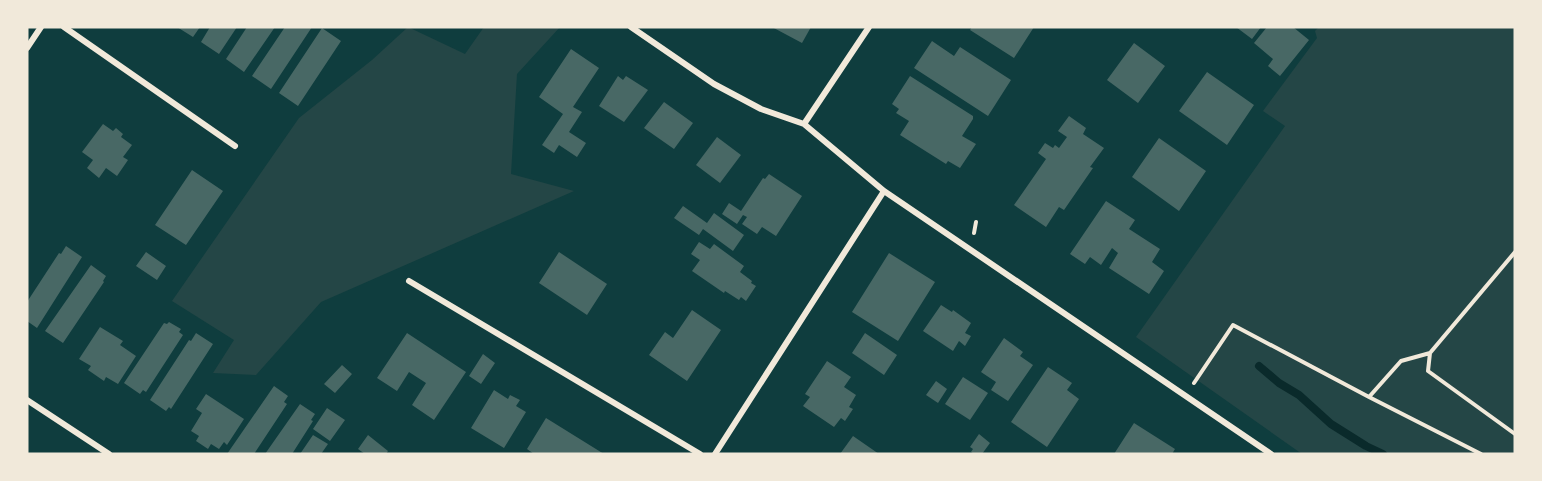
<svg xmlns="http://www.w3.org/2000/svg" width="1542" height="481" font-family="'Noto Sans',sans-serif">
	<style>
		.green { fill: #244646 }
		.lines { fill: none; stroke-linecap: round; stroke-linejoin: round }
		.stream { stroke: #0a2a2b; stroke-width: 8 }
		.building { fill: #486865 }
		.path { stroke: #f1e9da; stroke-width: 4 }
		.minor { stroke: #f1e9da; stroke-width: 6 }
	</style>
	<rect width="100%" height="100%" fill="#0f3d3e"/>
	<!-- green -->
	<path class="green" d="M408 27 465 54 484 27H560L517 74 511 174 574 191 321 302 256 375 213 373 234 340 172 301 299 118 372 60Z
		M1319 27H1515V454H1302L1136 337 1285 126 1263 111 1317 38 1315 31Z"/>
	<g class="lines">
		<!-- stream -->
		<path class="stream" d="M1259 366 1279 383 1299 395 1331 424 1366 446 1383 454"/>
	</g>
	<!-- building -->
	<path class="building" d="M177 27H200L193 37Z
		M210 27H237L219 54 201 42Z
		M247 27H275L244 72 226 59Z
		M285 27H312L271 89 252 76Z
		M772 27H811L802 43Z
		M972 27H1034L1014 58 970 30Z
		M1236 27H1261L1252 39Z
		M1267 27H1293L1309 40 1280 76 1268 66 1273 59 1254 43Z
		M322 28 341 41 298 106 279 93Z
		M932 41 954 56 960 47 1011 80 988 116 914 68Z
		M1134 43 1165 66 1138 103 1107 80Z
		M571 49 599 68 573 107 582 112 569 132 586 143 577 157 559 145 554 153 542 145 563 114 539 97Z
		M1207 72 1254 105 1227 145 1179 111Z
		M618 76 623 80 626 76 648 90 624 122 599 106Z
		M910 76 973 116V119L962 136 976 144 960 168 948 161 946 164 900 135 909 121 896 113 899 109 892 104Z
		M664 102 693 123 674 149 644 128Z
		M1069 116 1086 128 1083 134 1104 148 1090 167 1093 168 1064 210 1059 207 1046 227 1014 205 1046 159 1038 153 1045 143 1053 148 1055 145 1059 148 1067 137 1058 131Z
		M103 124 113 131 116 128 123 134 121 137 132 145 123 157 128 160 117 176 106 168 99 178 87 168 93 160 82 152Z
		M717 137 741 155 720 183 696 165Z
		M1159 138 1206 171 1179 211 1132 177Z
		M192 170 223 191 186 245 155 225Z
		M769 174 802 196 776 236 762 227 757 234 742 224 747 217 743 215 737 224 722 214 729 203 741 211 763 178 765 179Z
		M1106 201 1135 220 1129 229 1160 249 1152 262 1164 271 1149 294 1109 268 1118 253 1112 248 1101 265 1090 257 1085 264 1070 254Z
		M683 206 707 223 714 213 744 235 733 251 703 229 699 235 674 218Z
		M699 242 710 249 714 244 744 266 740 272 752 281 751 283 756 286 746 301 741 297 739 300 725 291 724 293 692 271 700 260 691 254Z
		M66 246 82 257 37 328 27 321V302L59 253 61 254Z
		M146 252 166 266 157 280 136 266Z
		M559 252 607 284 587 315 539 283Z
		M889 253 935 282 898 341 852 312Z
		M91 265 106 276 103 281 104 282 63 343 45 331Z
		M941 305 952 312 953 310 971 323 965 333 971 336 965 346 959 341 953 351 923 331Z
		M692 310 721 330 687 381 649 355 665 332 673 338Z
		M169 322 181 329 179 332 183 335 146 392 143 390 140 394 124 383 164 323 167 324Z
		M100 327 123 341 120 345 136 356 118 384 106 377 104 381 88 370 91 366 79 359Z
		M196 333 213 344 171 409 169 407 166 411 150 400 189 340 191 341Z
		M407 333 466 372 434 420 412 405 426 383 409 372 397 391 377 378Z
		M865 333 897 355 884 375 852 353Z
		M1004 338 1023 352 1020 356 1033 365 1008 401 991 390 996 382 981 372Z
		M483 354 495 363 481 384 469 376Z
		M827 361 851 377 844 387 856 395 849 407 853 409 845 421 841 418 834 427 803 406 810 397 805 394Z
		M342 365 352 374 335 393 324 384Z
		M1048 367 1072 383 1067 390 1079 399 1047 447 1011 422Z
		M963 377 988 393 970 420 945 404Z
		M936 381 947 389 938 403 926 395Z
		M274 386 288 396 284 402 287 404 254 454H227Z
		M494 390 508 399 510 395 520 400 516 406 526 412 504 448 471 428Z
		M206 394 244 419 227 445 224 442 219 449 211 444 208 449 196 441 199 436 191 431 202 413 196 409Z
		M300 404 315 414 311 420 313 421 292 454H265Z
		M327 408 345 420 330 441 313 429Z
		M546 418 604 454H534L527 449Z
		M1134 423 1175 449 1172 454H1114Z
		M979 434 990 443 982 454H974L971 452 973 449 970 447Z
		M313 435 328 444 321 454H300Z
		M368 435 388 451 386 454H365L358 449Z
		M853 436 879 454H840Z"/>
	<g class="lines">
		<!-- path -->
		<path class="path" d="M974 233 976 222
			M1430 353 1428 371 1515 434
			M1194 383 1233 325 1369 397 1401 361 1430 353 1515 252
			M1369 397 1481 454"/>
		<!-- minor -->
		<path class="minor" d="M64 27 235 146
			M631 27 714 84 761 109 804 124 884 191 1271 454
			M27 48 41 27
			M804 124 869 27
			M409 281 700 454
			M27 400 109 454
			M715 454 884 191"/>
	</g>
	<!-- border -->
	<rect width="1542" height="481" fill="none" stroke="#f1e9da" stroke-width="57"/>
</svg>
